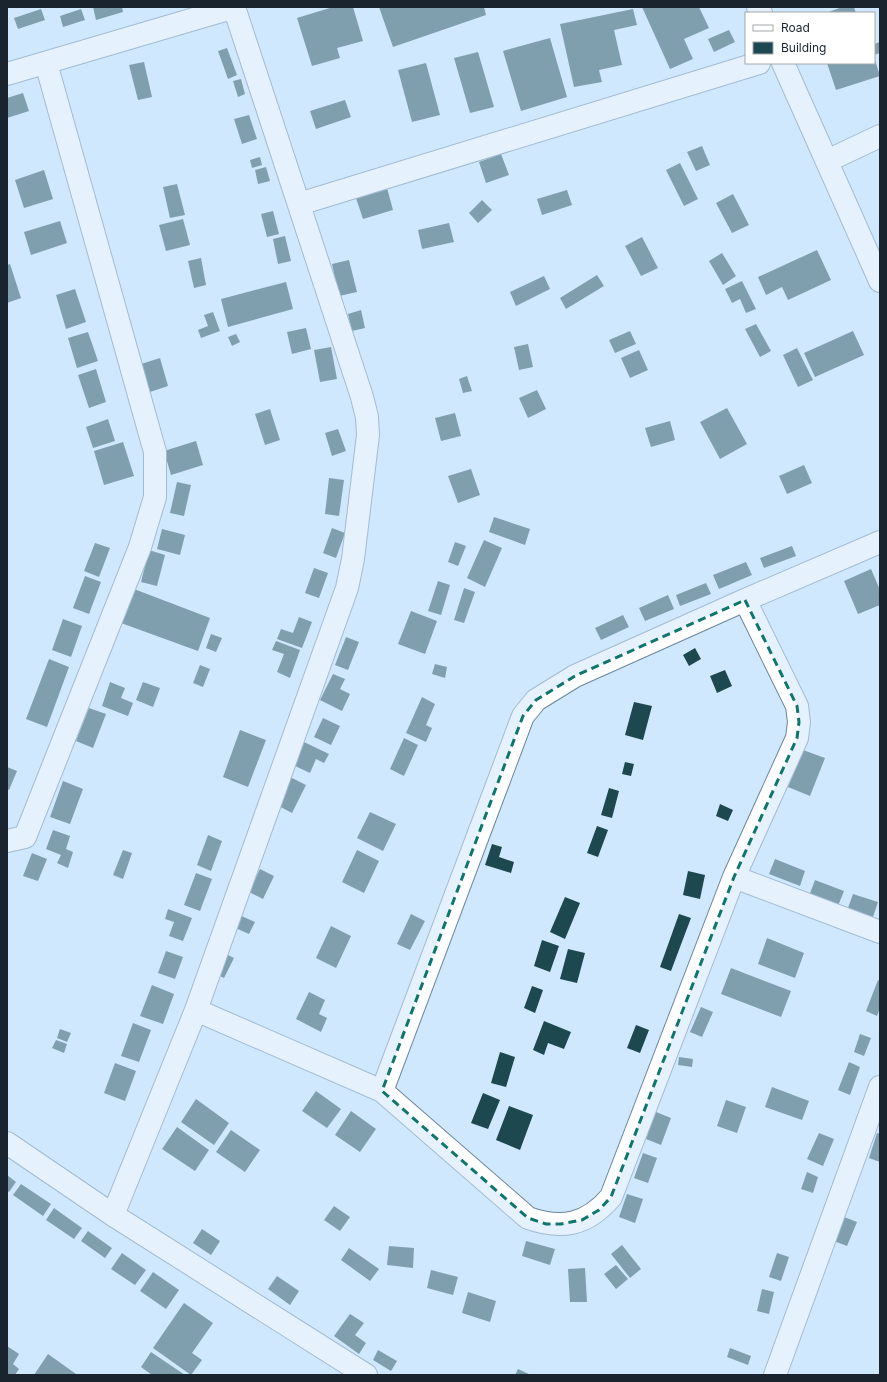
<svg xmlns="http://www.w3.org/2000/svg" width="887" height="1382" font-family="Inter,sans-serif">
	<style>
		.building { fill: #1d4850 }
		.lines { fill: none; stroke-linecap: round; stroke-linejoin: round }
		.street-casing { stroke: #6a869f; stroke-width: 24 }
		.street { stroke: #fff; stroke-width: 22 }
		.marked { fill: none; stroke: #0f766e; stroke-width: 3; stroke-dasharray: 8 5; stroke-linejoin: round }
	</style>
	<rect width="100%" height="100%" fill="#d0e8fe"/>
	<!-- building -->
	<path class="building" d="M93 7H122L123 12 96 20Z
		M333 7H353L363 41 337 48 340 58 312 66 297 18Z
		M379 7H484L486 15 393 47Z
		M642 7H699L709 28 684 39 693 59 670 69Z
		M842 7H854L856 13H826Z
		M41 9 45 20 18 29 14 18Z
		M81 9 85 20 63 27 60 16Z
		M633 9 637 25 614 30 622 65 599 70 602 82 574 87 560 24Z
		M729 30 735 42 714 52 708 39Z
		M550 38 567 97 521 111 503 51Z
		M880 42V53L874 55V44Z
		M227 48 237 75 228 79 218 51Z
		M478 52 494 107 470 113 454 58Z
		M874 57 880 76 836 90 827 63H874Z
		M144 62 152 97 138 100 129 65Z
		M426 63 440 115 412 122 398 70Z
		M241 79 245 94 238 97 233 81Z
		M23 93 29 111 7 118V98Z
		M345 100 351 117 316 129 310 111Z
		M249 115 257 139 242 144 234 119Z
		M702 146 710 165 696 171 687 152Z
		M501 154 509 175 486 183 479 162Z
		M260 157 262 165 252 168 250 160Z
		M680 163 698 199 684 206 666 170Z
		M266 167 270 181 258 184 255 170Z
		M44 170 53 199 24 208 15 180Z
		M177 184 185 215 170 218 163 187Z
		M387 188 393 210 363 219 356 198Z
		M567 190 572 205 542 215 537 199Z
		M733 194 749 225 732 233 716 203Z
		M482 200 492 210 478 223 469 213Z
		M273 211 279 234 267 237 261 214Z
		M183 219 190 245 166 251 159 225Z
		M60 221 67 243 31 255 24 232Z
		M449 223 454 242 422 249 418 230Z
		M285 236 291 261 278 264 273 239Z
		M642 237 658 268 641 276 625 246Z
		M817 250 831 280 788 300 782 287 766 295 758 277Z
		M722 253 736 276 723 285 709 261Z
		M201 258 206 285 194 288 188 261Z
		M349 260 357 292 339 296 332 264Z
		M10 264 21 298 7 303V265Z
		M597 275 604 286 566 309 560 298Z
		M544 276 550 289 516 306 510 292Z
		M742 281 756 309 746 313 740 299 732 303 725 289Z
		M286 282 293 309 228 327 221 299Z
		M75 289 86 322 66 329 56 295Z
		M361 310 365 328 352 331 348 314Z
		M213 312 220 331 201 338 198 330 208 326 204 315Z
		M756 324 771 351 760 357 745 329Z
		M306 328 311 349 292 354 287 332Z
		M630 331 636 344 615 353 609 340Z
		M853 331 864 355 815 377 804 353Z
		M88 332 98 361 77 368 68 338Z
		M236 334 240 342 232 346 228 337Z
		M528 344 533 367 519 370 514 347Z
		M331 347 337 379 320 382 314 350Z
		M797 348 813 380 798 387 783 355Z
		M639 350 648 370 630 378 621 358Z
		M160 358 168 386 150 392 141 364Z
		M96 369 106 402 89 408 78 375Z
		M467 376 472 391 463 393 459 379Z
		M537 390 546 409 528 418 519 398Z
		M727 408 747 444 720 459 700 422Z
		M270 409 280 440 265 445 255 414Z
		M455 413 461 436 441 441 435 418Z
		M108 419 115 441 93 448 86 427Z
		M670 421 675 440 651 447 645 428Z
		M338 429 346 451 332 456 325 433Z
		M196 441 203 465 171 475 164 451Z
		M123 442 134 476 104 485 94 451Z
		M804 465 812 483 787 494 779 476Z
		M471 469 480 495 458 503 448 476Z
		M329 478 344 480 339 516 325 514Z
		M177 482 191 485 184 516 170 513Z
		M494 517 530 529 525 545 489 532Z
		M332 528 345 533 336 558 323 553Z
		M162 529 185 535 180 555 157 549Z
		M484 540 502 548 485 587 467 578Z
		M455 542 466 546 458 566 448 562Z
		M95 543 110 548 99 577 84 571Z
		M792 546 796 556 764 568 760 558Z
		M149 550 165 555 157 586 141 582Z
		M746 562 752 575 719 589 713 575Z
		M314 568 328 573 319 598 305 593Z
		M871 569 880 590V605L858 614 844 581Z
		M85 576 101 582 89 614 73 608Z
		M438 581 450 585 441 615 428 611Z
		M706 583 711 594 680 606 676 595Z
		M464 588 475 592 464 623 454 620Z
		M134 589 210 618 198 651 121 623Z
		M668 595 674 609 645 621 639 608Z
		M411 611 437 621 425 654 398 644Z
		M623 615 629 627 601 640 595 628Z
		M299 617 312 622 302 648 277 639 281 629 293 633Z
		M63 619 82 626 71 657 52 650Z
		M211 634 222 638 216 652 206 648Z
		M346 637 359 642 348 670 335 665Z
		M276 641 300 650 290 678 277 672 284 654 272 650Z
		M695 648 701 659 689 666 683 655Z
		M49 659 69 667 47 727 26 719Z
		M435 664 447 667 445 678 432 674Z
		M200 665 210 669 203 687 193 683Z
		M725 670 732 686 717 693 710 676Z
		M333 674 345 679 340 689 350 694 342 711 320 700Z
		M110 682 125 688 121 698 133 703 128 716 102 706Z
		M143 682 160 688 153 707 136 700Z
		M422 697 435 704 426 725 432 728 426 742 406 733Z
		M634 702 652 706 643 740 625 735Z
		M89 708 106 714 93 748 76 741Z
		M323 718 340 726 331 745 314 737Z
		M240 730 266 740 248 787 223 777Z
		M404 738 418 745 404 776 390 769Z
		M304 742 329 754 324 763 316 759 310 773 293 765Z
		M803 750 825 758 810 796 788 787Z
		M625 762 634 764 631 776 622 774Z
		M7 767 17 771 9 790 7 789Z
		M288 776 306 785 292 813 275 804Z
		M63 781 83 789 70 824 50 817Z
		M609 788 619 791 612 818 601 815Z
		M720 804 733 810 728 821 716 816Z
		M370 812 396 824 383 851 357 838Z
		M597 826 608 830 598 857 587 853Z
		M53 830 70 836 66 849 73 852 68 868 57 863 61 855 46 849Z
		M208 835 222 841 211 871 197 865Z
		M492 844 502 847 499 857 514 862 511 873 485 865Z
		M123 850 132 853 123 879 113 875Z
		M357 850 379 861 364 893 342 882Z
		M32 853 47 859 38 881 23 876Z
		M775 859 805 871 800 886 769 874Z
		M260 869 274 876 263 899 249 892Z
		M688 871 705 875 700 899 683 895Z
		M196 873 212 879 200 911 184 905Z
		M815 880 844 891 838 906 809 896Z
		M853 894 878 902 873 917 848 908Z
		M565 897 580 903 565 939 550 932Z
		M168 909 192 918 183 941 169 936 174 922 165 919Z
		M237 914 255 922 249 934 231 926Z
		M411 914 425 921 410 950 397 944Z
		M679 914 691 918 671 971 660 967Z
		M331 926 351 936 336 968 316 958Z
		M767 938 804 953 795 978 758 964Z
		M542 940 559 946 550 972 534 966Z
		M568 949 585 953 577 983 560 979Z
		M166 951 183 957 175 979 158 973Z
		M220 951 234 958 224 978 210 971Z
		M731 968 791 991 781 1017 721 994Z
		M878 980 880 981V1008L877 1016 866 1011Z
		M152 985 174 994 163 1024 140 1016Z
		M532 986 543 990 535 1013 524 1008Z
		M309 992 325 1000 319 1014 327 1018 321 1032 296 1019Z
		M701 1007 713 1012 702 1037 690 1032Z
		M544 1021 571 1032 564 1049 548 1043 544 1055 533 1050Z
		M133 1023 151 1030 139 1062 121 1056Z
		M636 1025 649 1030 640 1053 627 1048Z
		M60 1029 71 1033 67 1042 57 1038Z
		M860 1034 871 1038 864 1056 854 1052Z
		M56 1040 67 1044 64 1053 52 1048Z
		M500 1052 515 1057 506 1087 491 1083Z
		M679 1057 693 1059 692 1067 678 1065Z
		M849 1062 860 1067 850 1095 838 1090Z
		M115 1063 136 1071 125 1101 104 1093Z
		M772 1087 809 1101 802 1120 765 1107Z
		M316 1091 341 1109 327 1128 302 1111Z
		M483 1093 500 1100 488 1129 471 1123Z
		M196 1099 229 1123 214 1145 181 1122Z
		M726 1100 746 1107 737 1133 717 1126Z
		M509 1106 533 1115 520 1150 496 1140Z
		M351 1111 376 1129 360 1152 335 1135Z
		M656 1112 671 1118 661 1145 646 1139Z
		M177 1127 209 1150 195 1171 162 1149Z
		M231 1130 260 1150 245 1172 216 1152Z
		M819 1133 834 1139 823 1166 807 1159Z
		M877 1133 880 1134V1162L869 1158Z
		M643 1153 657 1158 648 1183 634 1178Z
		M807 1172 818 1177 813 1193 801 1189Z
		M7 1175 16 1182 9 1192 7 1191Z
		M21 1184 51 1204 43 1216 13 1195Z
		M627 1194 643 1199 635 1223 619 1217Z
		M334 1206 350 1217 340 1231 324 1220Z
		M54 1208 82 1228 74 1239 46 1220Z
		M844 1217 857 1222 847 1246 834 1241Z
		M202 1229 220 1241 211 1255 193 1243Z
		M88 1231 112 1248 105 1258 81 1241Z
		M526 1241 555 1249 550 1265 522 1256Z
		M622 1245 641 1269 630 1278 611 1254Z
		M389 1246 414 1248 413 1268 387 1265Z
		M349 1248 379 1269 370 1281 341 1260Z
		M122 1253 146 1270 135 1285 111 1269Z
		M777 1253 789 1257 781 1281 769 1277Z
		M616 1265 628 1279 616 1289 604 1274Z
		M585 1268 587 1302H570L568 1269Z
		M431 1270 458 1277 453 1295 427 1288Z
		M153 1272 179 1290 166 1309 140 1291Z
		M277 1276 299 1291 290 1305 268 1289Z
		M762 1289 774 1292 769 1314 757 1311Z
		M468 1292 496 1301 490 1322 462 1313Z
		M184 1303 213 1323 192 1353 202 1360 191 1375 153 1348Z
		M350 1314 364 1323 355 1335 366 1343 359 1354 334 1336Z
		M7 1346 19 1354 13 1364 19 1369 15 1375H7Z
		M730 1348 751 1356 748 1365 727 1357Z
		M378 1350 397 1361 391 1371 373 1360Z
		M151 1352 185 1375H152L141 1367Z
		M48 1354 76 1374 75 1375H34Z
		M518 1369 531 1375H515Z"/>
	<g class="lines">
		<!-- street casing -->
		<g class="street-casing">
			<path id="street" d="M758 7 761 13
				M783 63 880 281
				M7 74 235 7
				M827 161 880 136
				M299 204 759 63
				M7 841 25 837 140 547 155 497V452L46 63
				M734 877 880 932
				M196 1010 382 1091 528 1218C562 1230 587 1225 611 1197L734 877 797 738 799 722 797 706 745 600
				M382 1091 523 716 536 700 575 676 745 600 880 542
				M7 1143 113 1215 366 1375
				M113 1215 196 1010 347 588 353 559 368 435 367 417 362 397 234 7
				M775 1375 880 1087"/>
		</g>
		<!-- street -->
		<use href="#street" class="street"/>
	</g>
	<!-- marked area -->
	<path d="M0 0H887V1382H0ZM745 600 797 706 799 722 797 738 734 877 611 1197 599 1210 582 1220 561 1224H546L528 1218 382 1091 523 716 536 700 575 676Z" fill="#d0e8fe" fill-opacity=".55" fill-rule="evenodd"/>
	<path class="marked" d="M745 600 797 706 799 722 797 738 734 877 611 1197 599 1210 582 1220 561 1224H546L528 1218 382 1091 523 716 536 700 575 676Z"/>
	<!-- border -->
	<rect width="887" height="1382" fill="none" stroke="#19242e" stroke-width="16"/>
	<!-- legend -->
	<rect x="745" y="12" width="130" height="52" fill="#ffffff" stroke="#a3a7ab"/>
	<rect x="753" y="25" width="20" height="6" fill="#ffffff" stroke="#a3a7ab"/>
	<text x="781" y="32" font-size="12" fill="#19242e">Road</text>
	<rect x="753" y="42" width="20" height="12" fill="#1d4850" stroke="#a3a7ab"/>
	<text x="781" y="52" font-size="12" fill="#19242e">Building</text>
</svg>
